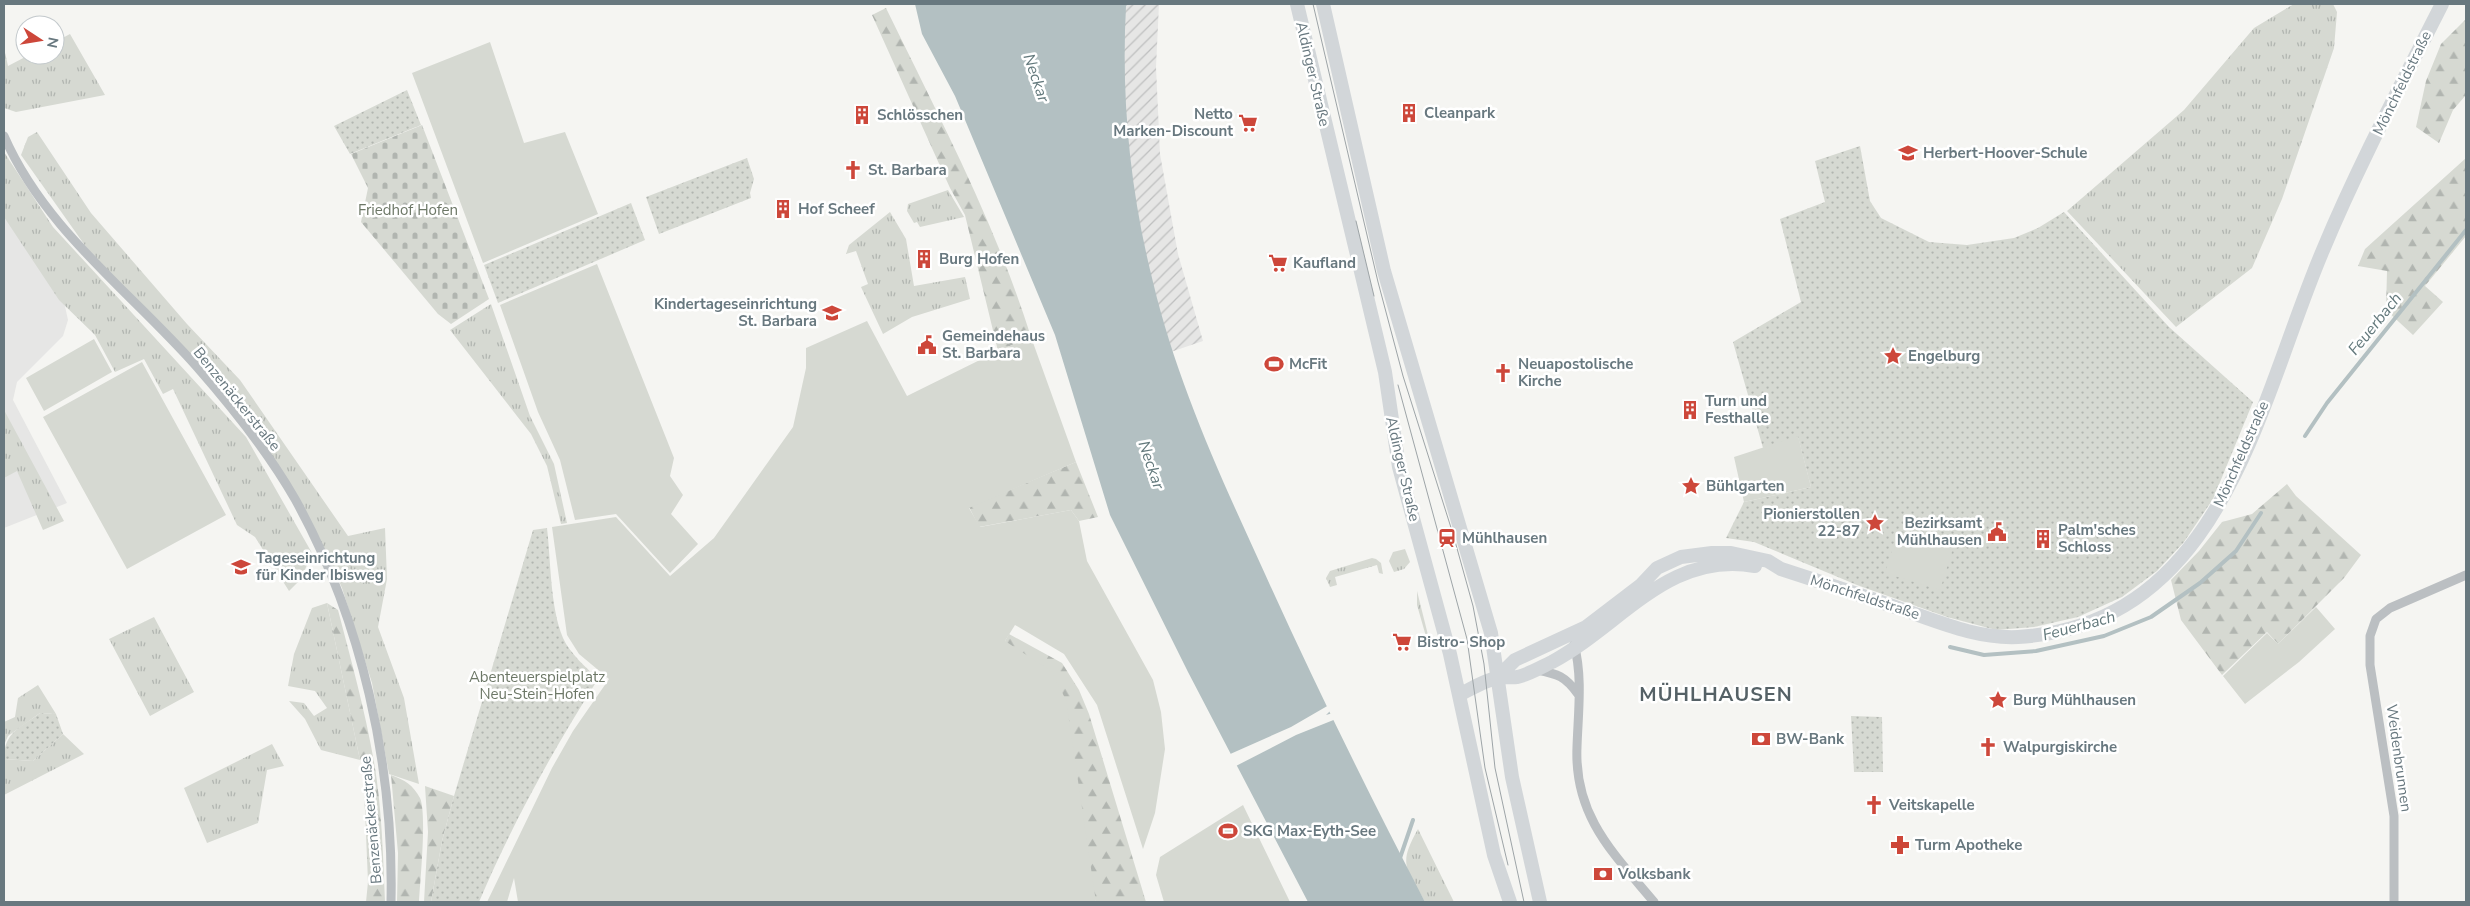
<svg xmlns="http://www.w3.org/2000/svg" width="2470" height="906" font-family="'Nunito Sans',sans-serif">
	<style>
		.built { fill: #e6e6e5 }
		.industrial { fill: url(#industrial-furrows) }
		.grass { fill: url(#grass-tufts) }
		.forest { fill: url(#forest-firs) }
		.cemetery { fill: url(#cemetery-stones) }
		.park { fill: url(#park-dots) }
		.garden { fill: #d6d9d2 }
		.water { fill: #b3c0c2 }
		.pier { fill: #f5f5f2 }
		.lines { fill: none; stroke-linecap: round; stroke-linejoin: round }
		.stream { stroke: #b3c0c2; stroke-width: 4 }
		.tertiary { stroke: #bbbfc2; stroke-width: 9 }
		.secondary { stroke: #d2d6d9; stroke-width: 14 }
		.tram { stroke: #9da4a7; stroke-width: 1 }
		.labels { text-anchor: middle; dominant-baseline: central; stroke-width: 5; stroke-linejoin: round; paint-order: stroke }
		.street-label { font-size: 15px; fill: #68787f; stroke: #fff }
		.poi-label { font-size: 15px; font-weight: bold; fill: #68787f; stroke: #fff; text-anchor: start }
		.park-label { font-size: 15px; fill: #6c7766; stroke: #fff }
		.water-label { font-size: 16px; font-style: italic; fill: #63797c; stroke: #fff }
		.district-label { font-size: 20px; font-weight: bold; letter-spacing: 1px; fill: #556166; stroke: #fff }
	</style>
	<defs>
		<pattern id="industrial-furrows" width="10" height="10" patternUnits="userSpaceOnUse" patternTransform="scale(1.25)"><rect width="10" height="10" fill="#e6e6e5"/><path d="M-1 1l2-2M0 10L10 0M9 11l2-2" fill="none" stroke="#bebfbf"/></pattern>
		<pattern id="grass-tufts" width="24" height="20" patternUnits="userSpaceOnUse" patternTransform="scale(1.25)"><rect width="24" height="20" fill="#d6d9d2"/><path d="M3 7l-1-3M5 7V3M7 7l1-3M15 17l-1-3M17 17v-4M19 17l1-3" fill="none" stroke="#b1b5b0"/></pattern>
		<pattern id="forest-firs" width="22" height="20" patternUnits="userSpaceOnUse" patternTransform="scale(1.25)"><rect width="22" height="20" fill="#d6d9d2"/><path d="M5 1l3.5 6h-7zM16 11l3.5 6h-7z" fill="#b1b5b0"/></pattern>
		<pattern id="cemetery-stones" width="16" height="16" patternUnits="userSpaceOnUse" patternTransform="scale(1.25)"><rect width="16" height="16" fill="#d6d9d2"/><path d="M2 7V4a2 2 0 0 1 4 0v3zM10 15v-3a2 2 0 0 1 4 0v3z" fill="#b1b5b0"/></pattern>
		<pattern id="park-dots" width="8" height="8" patternUnits="userSpaceOnUse" patternTransform="scale(1.25)"><rect width="8" height="8" fill="#d6d9d2"/><path d="M2 2h.1M6 6h.1" fill="none" stroke="#b1b5b0" stroke-width="1.8" stroke-linecap="round"/></pattern>
	</defs>
	<rect width="100%" height="100%" fill="#f5f5f2"/>
	<!-- built -->
	<path class="built" d="M4 199 59 279 68 320 63 336 17 382 13 400 67 503 4 528Z"/>
	<!-- industrial -->
	<path class="industrial" d="M1064 4H1159L1156 67 1160 154 1178 254 1203 341 1156 357Z"/>
	<!-- grass -->
	<path class="grass" d="M2294 4H2333L2337 12 2334 48 2282 199 2252 268 2176 327 2067 211 2184 110 2254 28Z
		M70 34 105 95 16 112 4 108V48L8 66 29 55H55V42Z
		M37 132 91 213 187 324 240 380 348 536 385 528 387 579 378 627 404 698 419 784 389 774 372 683 342 588 323 546 252 425 209 374 91 254 21 155 28 137Z
		M4 152 53 227 246 437 312 553 301 579 289 591 255 537 237 525 173 389 163 394 144 359 115 372 95 335 59 300 4 217Z
		M948 190 964 217 920 227 917 222 914 223 907 211 908 204Z
		M890 212 906 239 914 286 965 277 970 299 912 317 883 334 861 287 868 284 856 251 846 254 849 245Z
		M491 304 530 416 554 464 567 523 561 524 547 466 531 434 450 330Z
		M4 410 64 521 43 530 17 471 4 478Z
		M1405 549 1410 562 1404 569 1394 572 1389 561 1393 552Z
		M1372 558 1376 559 1381 563 1383 574 1379 573 1377 565 1335 577 1337 585 1330 587 1326 578 1330 571Z
		M1417 591 1429 639 1427 640 1417 605Z
		M327 603 360 760 321 750 305 719 289 701 304 703 314 716 327 708 315 691 288 686 294 654 312 608Z
		M154 617 194 692 150 716 109 639Z
		M38 685 56 714 40 713 8 736 4 745V722L15 717 18 698Z
		M63 734 84 754 4 795V759L33 761Z
		M272 744 284 766 267 770 258 823 207 843 184 788Z
		M1418 829 1454 902H1425C1407 868 1397 866 1418 829Z"/>
	<!-- forest -->
	<path class="forest" d="M886 8C939 117 995 222 1031 337L998 351 965 215 950 188 872 15Z
		M2466 19V95L2453 110 2439 143 2416 127 2426 81 2441 44Z
		M2466 158V236L2425 286 2443 302 2413 335 2386 310 2387 271 2358 266 2365 249Z
		M1076 462 1098 517 1079 521 1071 510 979 527 969 507Z
		M2287 484 2296 496 2361 555 2344 578 2278 644 2267 632 2222 675 2181 620 2171 580 2199 551 2222 522 2252 514Z
		M327 603 338 610C351 660 365 710 374 762 382 808 383 856 385 902H366L368 882 363 762 360 760Z
		M1009 634 1062 663 1079 690 1089 714 1146 902H1096L1005 641Z
		M391 775C405 780 413 785 420 798 427 813 420 883 419 902H397L398 853Z
		M425 786 454 796 442 841 431 902H424L428 832Z"/>
	<!-- cemetery -->
	<path class="cemetery" d="M422 125 489 299 451 324 438 314 361 222 368 188 351 154Z"/>
	<!-- park -->
	<path class="park" d="M407 90 421 125 350 154 334 126Z
		M1860 146 1870 201 1881 218 1929 242 1967 245 2014 238 2038 228 2064 212 2169 327 2253 402 2213 499 2184 542 2157 571 2122 597 2078 617 2034 627 1996 630 1947 617 1857 585 1754 542 1726 538 1744 502 1811 487 1798 437 1763 448 1733 342 1801 302 1780 219 1825 202 1815 161Z
		M747 158 754 179 750 193 751 198 659 234 646 197Z
		M631 203 645 240 498 303 484 265Z
		M547 528C551 562 550 606 563 638 570 654 587 668 598 679 553 750 512 824 479 902H431L442 841 454 796 533 530Z
		M40 713 56 714 63 734 33 761 4 759C4 732 20 728 40 713Z
		M1851 716 1882 717 1883 772H1854Z"/>
	<!-- garden -->
	<path class="garden" d="M490 42 524 143 565 132 598 214 483 263 412 73Z
		M597 264 674 458 670 476 683 495 671 514 698 544 670 573 616 514 575 520 560 460 538 412 500 305Z
		M867 321 907 396 998 351 1031 337 1076 462 969 508 980 527 1071 510 1079 521 1087 561 1153 680 1161 712 1165 749 1155 813 1143 849 1097 705 1064 654 1015 625 1005 641 1051 671 1066 700 1096 902H518L514 878 507 902H487L552 768 573 731 609 679 579 654 567 635 552 527 616 517 670 576 714 538 793 427 806 368V348Z
		M94 339 112 372 44 411 26 378Z
		M142 362 226 515 127 569 43 417Z
		M1798 436 1811 487 1744 502 1734 457Z
		M1898 531 1953 548 1940 590 1885 573Z
		M2316 607 2335 629 2299 662 2245 704 2223 676 2267 633 2278 644Z
		M1243 805 1290 902H1164L1156 875 1160 857Z"/>
	<!-- water -->
	<path class="water" d="M915 4H1128L1126 6C1121 99 1130 191 1153 282 1177 383 1222 480 1265 574 1315 685 1369 794 1425 902H1308L1188 672 1110 515 1055 335 955 96 922 34Z"/>
	<!-- pier -->
	<path class="pier" d="M1329 705 1331 710 1326 715 1333 713 1336 719 1296 735 1234 767 1228 755 1291 727Z"/>
	<g class="lines">
		<!-- stream -->
		<path class="stream" d="M2305 436 2327 403 2466 230
			M1950 647 1984 655 2036 651 2104 636 2151 617 2200 583 2236 551 2261 513
			M1400 858 1413 820"/>
		<!-- tertiary -->
		<path class="tertiary" d="M4 136C45 230 131 292 197 367 233 408 268 452 295 499 362 620 394 765 391 902
			M1574 644C1583 677 1578 714 1577 747 1574 816 1613 853 1654 902
			M1537 670C1558 674 1565 676 1578 694
			M2394 902V816L2370 665V636L2376 619 2390 608 2466 575"/>
		<!-- secondary -->
		<path class="secondary" d="M1297 4 1385 372 1399 467 1450 654 1494 855 1510 902
			M1323 4 1384 271 1491 633 1512 777 1540 902
			M1497 678 1515 660 1586 627 1641 585 1657 568 1681 557 1712 553H1731L1768 561 1781 569C1821 582 1861 595 1901 609 1939 622 1977 639 2018 637 2224 625 2258 402 2323 250 2358 166 2401 85 2442 4
			M1459 695C1471 689 1485 680 1497 678 1504 676 1510 678 1517 677 1528 675 1541 667 1552 662 1620 626 1669 550 1755 566"/>
		<!-- tram -->
		<path class="tram" d="M1313 4 1378 282 1403 376 1453 534 1473 606 1484 664 1495 768 1524 902
			M1356 221 1374 296
			M1398 385 1467 639 1485 768 1508 865"/>
	</g>
	<!-- icons -->
	<defs>
		<g id="building-bare" transform="scale(1.5)"><path d="M-4-6H4V6H1V3H-1V6H-4ZM-2.5-4.3h1.7v1.8h-1.7ZM.8-4.3h1.7v1.8H.8ZM-2.5-1h1.7V.8h-1.7ZM.8-1h1.7V.8H.8Z" fill="#cd473a" stroke="#fff" stroke-width="2.5" paint-order="stroke"/></g>
		<g id="supermarket-bare" transform="scale(1.5)"><path d="M-6-5.5h2.5l.6 2H6L4.5 2H-2.5L-4.4-4H-6ZM-1.5 3.2a1.3 1.3 0 1 0 .1 0ZM3 3.2a1.3 1.3 0 1 0 .1 0Z" fill="#cd473a" stroke="#fff" stroke-width="2.5" paint-order="stroke"/></g>
		<g id="school-bare" transform="scale(1.5)"><path d="M0-5L7-2L0 1L-7-2ZM-4 1L0 2.5L4 1V4Q0 6-4 4Z" fill="#cd473a" stroke="#fff" stroke-width="2.5" paint-order="stroke"/></g>
		<g id="church-bare" transform="scale(1.5)"><path d="M-1.2-6h2.4v3.5h3.3v2.4h-3.3V6h-2.4V-.1h-3.3v-2.4h3.3Z" fill="#cd473a" stroke="#fff" stroke-width="2.5" paint-order="stroke"/></g>
		<g id="civic-bare" transform="scale(1.5)"><path d="M-.6-6.5H3V-4.5H.6V-3L4-1V1h2V6H-6V1h2V-1L-.6-3ZM-1.2 2.5V6h2.4V2.5Z" fill="#cd473a" stroke="#fff" stroke-width="2.5" paint-order="stroke"/></g>
		<g id="sight-bare" transform="scale(1.5)"><path d="M0-6L1.8-2.2L6-1.7L2.9 1.2L3.7 5.4L0 3.3L-3.7 5.4L-2.9 1.2L-6-1.7L-1.8-2.2Z" fill="#cd473a" stroke="#fff" stroke-width="2.5" paint-order="stroke"/></g>
		<g id="stadium-bare" transform="scale(1.5)"><path d="M0-5a6.5 5 0 1 0 0 10a6.5 5 0 1 0 0-10ZM-3.5-1.8h7v3.6h-7Z" fill="#cd473a" stroke="#fff" stroke-width="2.5" paint-order="stroke"/></g>
		<g id="station-bare" transform="scale(1.5)"><path d="M-3-6H3Q5-6 5-4V2Q5 4 3 4L4.5 6H3L1.5 4h-3L-3 6H-4.5L-3 4Q-5 4-5 2V-4Q-5-6-3-6ZM-3.5-4v3h7v-3ZM-3.5 1v1.5H-2V1ZM2 1v1.5H3.5V1Z" fill="#cd473a" stroke="#fff" stroke-width="2.5" paint-order="stroke"/></g>
		<g id="bank-bare" transform="scale(1.5)"><path d="M-6-4H6V4H-6ZM0-2.3a2.3 2.3 0 1 0 0 4.6a2.3 2.3 0 1 0 0-4.6Z" fill="#cd473a" stroke="#fff" stroke-width="2.5" paint-order="stroke"/></g>
		<g id="pharmacy-bare" transform="scale(1.5)"><path d="M-2-6h4v4h4v4h-4v4h-4v-4h-4v-4h4Z" fill="#cd473a" stroke="#fff" stroke-width="2.5" paint-order="stroke"/></g>
	</defs>
	<g fill-rule="evenodd">
		<use href="#building-bare" x="1409" y="113"/>
		<use href="#building-bare" x="862" y="115"/>
		<use href="#supermarket-bare" x="1248" y="123"/>
		<use href="#school-bare" x="1908" y="153"/>
		<use href="#church-bare" x="853" y="170"/>
		<use href="#building-bare" x="783" y="209"/>
		<use href="#building-bare" x="924" y="259"/>
		<use href="#supermarket-bare" x="1278" y="263"/>
		<use href="#school-bare" x="832" y="313"/>
		<use href="#civic-bare" x="927" y="345"/>
		<use href="#sight-bare" x="1893" y="356"/>
		<use href="#stadium-bare" x="1274" y="364"/>
		<use href="#church-bare" x="1503" y="373"/>
		<use href="#building-bare" x="1690" y="410"/>
		<use href="#sight-bare" x="1691" y="486"/>
		<use href="#sight-bare" x="1875" y="523"/>
		<use href="#civic-bare" x="1997" y="532"/>
		<use href="#station-bare" x="1447" y="538"/>
		<use href="#building-bare" x="2043" y="539"/>
		<use href="#school-bare" x="241" y="567"/>
		<use href="#supermarket-bare" x="1402" y="642"/>
		<use href="#sight-bare" x="1998" y="700"/>
		<use href="#bank-bare" x="1761" y="739"/>
		<use href="#church-bare" x="1988" y="747"/>
		<use href="#church-bare" x="1874" y="805"/>
		<use href="#stadium-bare" x="1228" y="831"/>
		<use href="#pharmacy-bare" x="1900" y="845"/>
		<use href="#bank-bare" x="1603" y="874"/>
	</g>
	<g class="labels">
		<!-- street labels -->
		<g class="street-label">
			<text transform="translate(1313 74) rotate(77)">Aldinger Straße</text>
			<text transform="translate(2402 83) rotate(-64)">Mönchfeldstraße</text>
			<text transform="translate(237 399) rotate(51)">Benzenäckerstraße</text>
			<text transform="translate(2241 454) rotate(-66)">Mönchfeldstraße</text>
			<text transform="translate(1403 469) rotate(77)">Aldinger Straße</text>
			<text transform="translate(1865 597) rotate(18)">Mönchfeldstraße</text>
			<text transform="translate(2399 758) rotate(82)">Weidenbrunnen</text>
			<text transform="translate(371 820) rotate(-95)">Benzenäckerstraße</text>
		</g>
		<!-- poi labels -->
		<g class="poi-label">
			<text x="1424" y="113">Cleanpark</text>
			<text x="1233" y="114" text-anchor="end">Netto<tspan x="1233" dy="17">Marken-Discount</tspan></text>
			<text x="877" y="115">Schlösschen</text>
			<text x="1923" y="153">Herbert-Hoover-Schule</text>
			<text x="868" y="170">St. Barbara</text>
			<text x="798" y="209">Hof Scheef</text>
			<text x="939" y="259">Burg Hofen</text>
			<text x="1293" y="263">Kaufland</text>
			<text x="817" y="304" text-anchor="end">Kindertageseinrichtung<tspan x="817" dy="17">St. Barbara</tspan></text>
			<text x="942" y="336">Gemeindehaus<tspan x="942" dy="17">St. Barbara</tspan></text>
			<text x="1908" y="356">Engelburg</text>
			<text x="1289" y="364">McFit</text>
			<text x="1518" y="364">Neuapostolische<tspan x="1518" dy="17">Kirche</tspan></text>
			<text x="1705" y="401">Turn und<tspan x="1705" dy="17">Festhalle</tspan></text>
			<text x="1706" y="486">Bühlgarten</text>
			<text x="1860" y="514" text-anchor="end">Pionierstollen<tspan x="1860" dy="17">22-87</tspan></text>
			<text x="1982" y="523" text-anchor="end">Bezirksamt<tspan x="1982" dy="17">Mühlhausen</tspan></text>
			<text x="2058" y="530">Palm'sches<tspan x="2058" dy="17">Schloss</tspan></text>
			<text x="1462" y="538">Mühlhausen</text>
			<text x="256" y="558">Tageseinrichtung<tspan x="256" dy="17">für Kinder Ibisweg</tspan></text>
			<text x="1417" y="642">Bistro- Shop</text>
			<text x="2013" y="700">Burg Mühlhausen</text>
			<text x="1776" y="739">BW-Bank</text>
			<text x="2003" y="747">Walpurgiskirche</text>
			<text x="1889" y="805">Veitskapelle</text>
			<text x="1243" y="831">SKG Max-Eyth-See</text>
			<text x="1915" y="845">Turm Apotheke</text>
			<text x="1618" y="874">Volksbank</text>
		</g>
		<!-- park labels -->
		<g class="park-label">
			<text x="408" y="210">Friedhof Hofen</text>
			<text x="537" y="677">Abenteuerspielplatz<tspan x="537" dy="17">Neu-Stein-Hofen</tspan></text>
		</g>
		<!-- water labels -->
		<g class="water-label">
			<text transform="translate(1036 78) rotate(71)">Neckar</text>
			<text transform="translate(2375 324) rotate(-51)">Feuerbach</text>
			<text transform="translate(1151 465) rotate(71)">Neckar</text>
			<text transform="translate(2079 626) rotate(-15)">Feuerbach</text>
		</g>
		<!-- district labels -->
		<g class="district-label">
			<text x="1716" y="694">MÜHLHAUSEN</text>
		</g>
	</g>
	<!-- border -->
	<rect width="2470" height="906" fill="none" stroke="#68787f" stroke-width="10"/>
	<!-- north arrow -->
	<g transform="translate(40 40) rotate(102)"><circle r="24" fill="#ffffff" stroke="#c3c9cc"/>
	<path d="M0-4L9 19L0 12L-9 19Z" fill="#cd473a"/>
	<text y="-8" font-size="14" font-weight="bold" text-anchor="middle" fill="#68787f">N</text>
	</g>
</svg>
